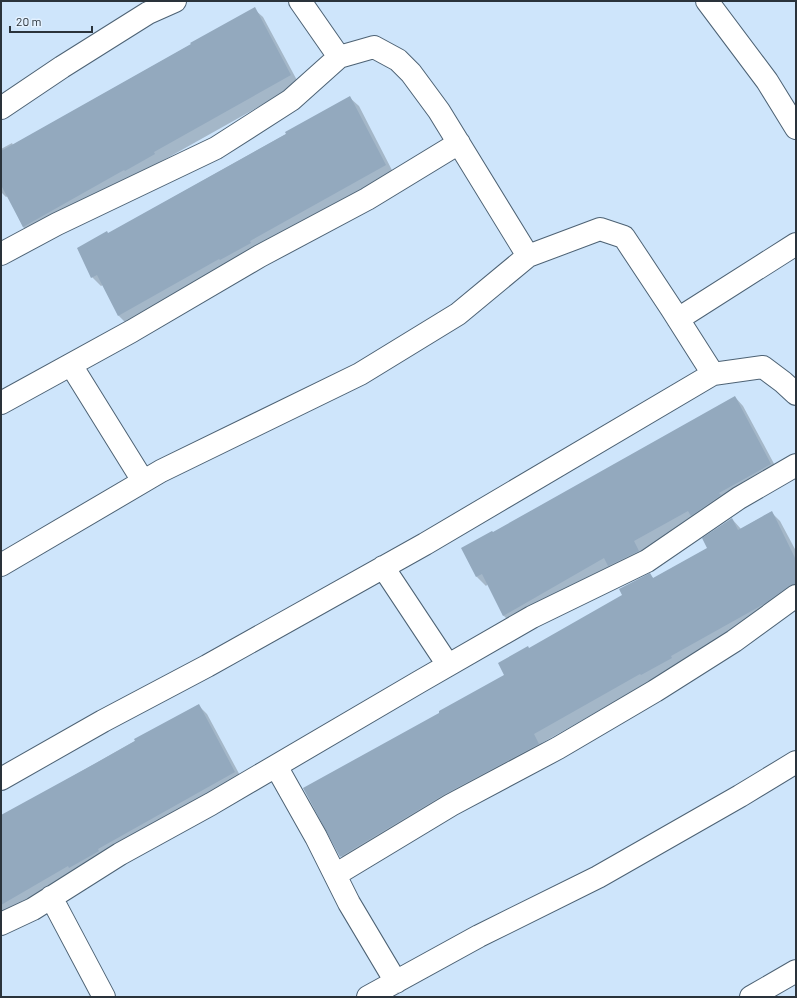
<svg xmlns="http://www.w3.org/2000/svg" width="797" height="998" font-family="Barlow,sans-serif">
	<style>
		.shadow { fill: #0003 }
		.building { fill: #93a9be }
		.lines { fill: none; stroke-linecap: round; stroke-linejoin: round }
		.minor-casing { stroke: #4d6274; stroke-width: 24 }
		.minor { stroke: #fff; stroke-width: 22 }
	</style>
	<rect width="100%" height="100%" fill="#cee5fb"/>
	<!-- shadow -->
	<path class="shadow" d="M254 9 263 17 299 84 162 161 163 163 32 235 23 227 8 196 6 197 1 192V149L12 143 13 145Z
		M350 98 359 106 394 174 128 325 119 316 103 285 101 286 92 277 108 234Z
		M735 397 743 406 779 473 642 550 647 560 512 624 503 615 488 584 486 586 477 577 463 548 493 533Z
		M771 512 780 521 796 551V596L649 682 542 743 547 753 349 865 341 856 441 714 505 675 530 649 623 596 650 575 654 579 709 549 732 519 741 529Z
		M198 705 207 714 243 781 1 918V817Z"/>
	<!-- building -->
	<path class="building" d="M255 7 291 75 154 152 155 154 125 171 124 170 23 227 1 185V151L191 44 190 43Z
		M350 96 386 165 250 241 251 243 220 260 219 259 118 316 97 275 91 278 77 248 107 231 108 233 286 134 285 132Z
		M735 396 771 464 719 493 721 495 691 516 688 511 634 541 639 551 608 566 604 558 503 616 482 574 476 577 461 548 492 531 493 532Z
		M772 511 796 560V584L789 586 764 604 671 656 672 658 641 675 640 674 534 734 539 744 445 794 340 857 303 788 439 713V711L504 675 498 663 528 646 529 648 622 595 619 589 650 573 653 578 707 548 702 538 732 518 738 530Z
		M199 704 235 772 98 849 99 851 69 868 68 866 1 905V815L96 763 135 741 134 739Z"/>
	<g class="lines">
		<!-- minor casing -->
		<g class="minor-casing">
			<path id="minor" d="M300 1 339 57 374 47 398 60 411 73 439 111 528 256 600 229 624 237 671 308 713 374 763 367 783 382 796 394
				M707 1 767 81 796 128
				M1 108 62 67 148 13 175 1
				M1 254 57 224 216 148 291 100 339 57
				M678 319 796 244
				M71 365 143 481
				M1 403 132 331 260 256 367 199 459 143
				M1 565 161 471 360 374 458 314 528 256
				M383 567 448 665
				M276 766 316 837 349 903 396 982
				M1 779 103 721 207 666 425 544 713 374
				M335 875 451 805 558 748 655 691 734 641 796 596
				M51 897 104 997
				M1 924 33 909 120 854 211 804 419 682 532 617 647 561 739 498 796 465
				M368 997 479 936 598 877 740 796 796 762
				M751 997 796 971"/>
		</g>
		<!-- minor -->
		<use href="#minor" class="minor"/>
	</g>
	<!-- border -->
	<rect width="797" height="998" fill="none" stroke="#2a333b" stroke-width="4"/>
	<!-- scale -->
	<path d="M10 26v6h82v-6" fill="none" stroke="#2a333b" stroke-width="2"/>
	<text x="16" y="26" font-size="12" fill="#2a333b" stroke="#e3f1ff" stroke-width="3" paint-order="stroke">20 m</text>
</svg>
